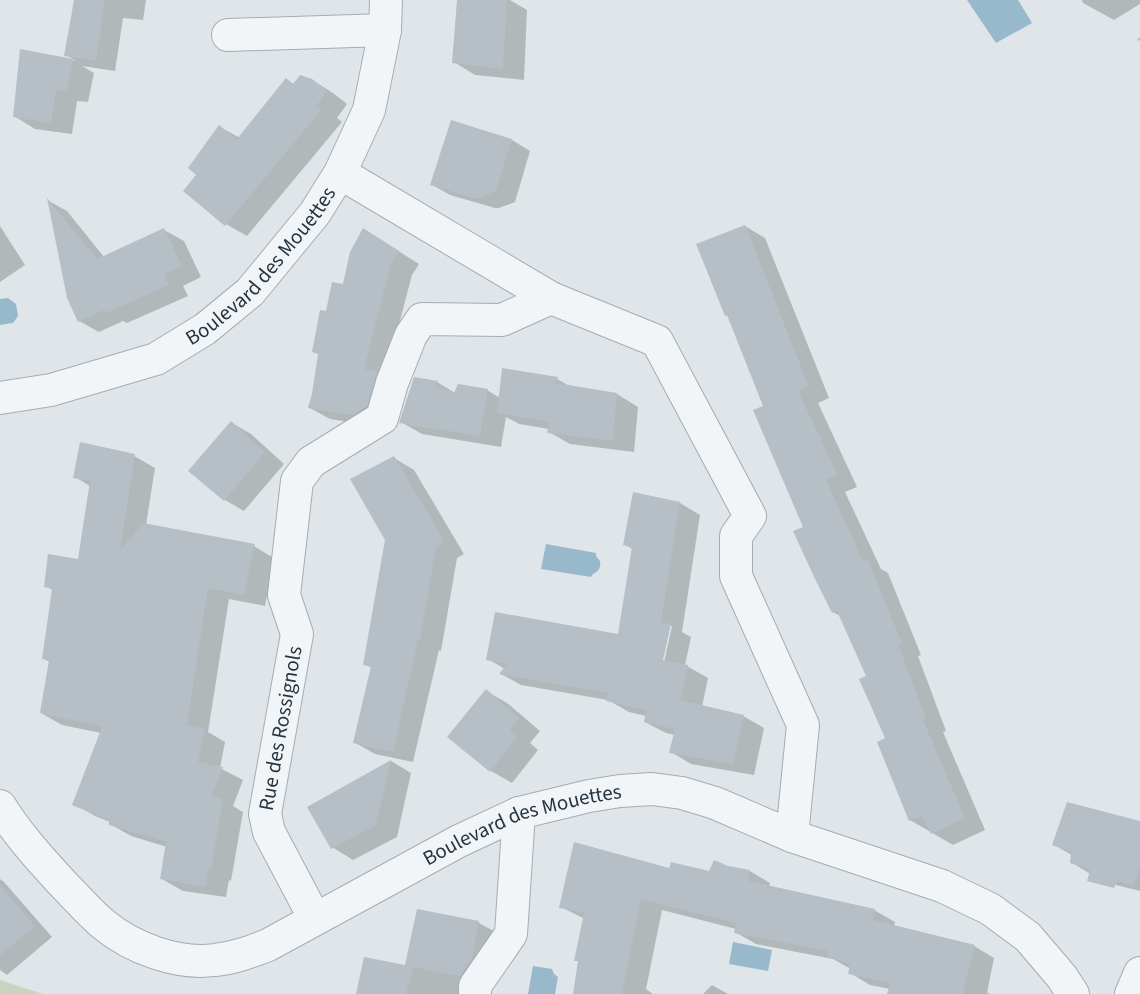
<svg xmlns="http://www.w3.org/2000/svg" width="1140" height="994" font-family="'Source Sans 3',sans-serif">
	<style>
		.green { fill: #c8d4c0 }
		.water { fill: #98b9cc }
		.shadow { fill: #0003; fill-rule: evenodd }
		.building { fill: #b6bfc6 }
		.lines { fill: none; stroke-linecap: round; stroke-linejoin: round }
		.street-casing { stroke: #a4adb3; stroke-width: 34 }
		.path { stroke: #bdc3c8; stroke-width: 4; stroke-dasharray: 4.5 4.5; stroke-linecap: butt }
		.street { stroke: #f2f5f7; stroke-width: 32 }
		.labels { text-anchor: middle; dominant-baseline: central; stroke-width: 4.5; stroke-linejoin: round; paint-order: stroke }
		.street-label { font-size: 21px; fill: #273541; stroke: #eff3f7 }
	</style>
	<rect width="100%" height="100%" fill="#dfe5e9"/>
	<!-- green -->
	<path class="green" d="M0 980 43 994H0Z"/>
	<!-- water -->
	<path class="water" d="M967 0H1018L1032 23 996 43Z
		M8 298 16 304 18 316 13 323 0 325V299Z
		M546 544 596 553V556L600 561C601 568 599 571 593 574L591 577 541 569Z
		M733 942 772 950 768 971 729 964Z
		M533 966 552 969 554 974 558 977 555 994H528Z"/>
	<!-- shadow -->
	<path class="shadow" d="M76 0H146L143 20 123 18 115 71 82 66 94 73 88 102 77 101 72 134 35 129 14 116 21 50 76 61 66 55Z
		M459 0H510L527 10 524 80 475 75 454 62Z
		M1082 0H1140V4L1114 20 1083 3Z
		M286 80 294 84 312 80 333 93 347 104 337 118 342 122 247 236 226 224 198 174 220 127 240 138Z
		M512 140 530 151 515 202 499 208H495L450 195 431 184Z
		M49 201 67 211 104 257 164 230 184 241 201 277 183 286 188 296 127 323 123 321 99 332 79 321Z
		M0 226 25 265 0 282Z
		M745 226 765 238 829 398 818 403 857 487 845 492 881 569 888 573 921 655 918 656 946 731 943 732 985 830 953 845 910 820 868 676 842 617 833 612 765 407 729 317 726 315Z
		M384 242 419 264 412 275 385 377 373 426 330 419 310 408 328 313 345 285Z
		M557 379 571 387 617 394 638 407 634 452 570 444 549 432V429L519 424 506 417 501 447 422 434 401 422 437 382 455 393 487 390 500 398Z
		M232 423 251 434 284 464 244 511 225 500 190 471Z
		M134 456 155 468 146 525 252 545 272 557V569L265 606 229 599 208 732 225 742 220 768 243 780 233 806 243 812 231 881 229 880 226 897 183 891 162 879 167 847 131 836 110 824V822L95 816 74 804 101 733 62 725 41 713 50 662 44 659 54 591 46 586 79 561 90 486 75 477Z
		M394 458 414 470 464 554 457 558 441 651 439 650 413 762 375 754 354 742 372 668 364 664 387 540Z
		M680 503 700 515 682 632 691 637 685 665 708 678 702 707 743 716 764 728 754 775 691 764 671 752 675 735 666 733 645 722 646 716 629 712 608 700 521 685 501 674 505 669 488 659 619 635 633 549 625 545ZM669 626H672L663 667H660Z
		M486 691 507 703 540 731 530 743 538 750 512 783 491 771Z
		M391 761 411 773 397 837 353 860 332 847 309 807Z
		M1140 826V891L1112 884 1092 875 1071 862 1072 855 1054 845Z
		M728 867 750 871 770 883 769 887 874 910 895 922 894 926 974 946 994 958 987 993 991 994H895L890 989 870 985 850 973 851 969 833 959 756 944 735 932 736 929 662 910 646 989 653 994H574L585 919 561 907 671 869 710 873Z
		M0 879 4 882 52 937 7 975 0 970Z
		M418 911 479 923 499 934 462 994H357L406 967Z
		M712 985 728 994H703Z"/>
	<!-- building -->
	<path class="building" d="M74 0H105L96 61 64 56Z
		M457 0H507L503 69 452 63Z
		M20 49 73 59 67 91 56 90 51 123 13 117Z
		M300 75 312 79 327 91 317 105 322 109 225 226 183 191 196 175 188 168 219 125 237 139 286 78 293 84Z
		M451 120 512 139 496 191 477 199 430 185Z
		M47 198 97 259 164 228 182 266 164 274 169 285 106 313 104 310 78 322 67 298Z
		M745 225 809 387 798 391 838 475 826 480 863 561 868 560 902 643 898 644 926 719 923 720 965 818 931 834 922 816 909 821 877 742 885 738 859 679 866 676 837 611 832 613 816 581 793 531 803 527 753 410 763 406 727 315 725 316 696 244Z
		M363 228 399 251 391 263 364 369 377 371 367 406 352 415 308 408 312 394 318 354 312 352 320 310 326 311 332 282 343 284 350 252Z
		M502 368 558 377 556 383 617 393 613 441 547 433 549 422 497 413Z
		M414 377 438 381 436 385 454 393 458 384 488 389 480 436 399 423Z
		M231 421 265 452 224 501 188 471Z
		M80 442 135 454 120 551 143 523 255 544 244 595 208 588 187 725 205 729 198 762 223 767 212 796 223 799 211 870 208 869 206 887 160 879 166 842 109 825V820L72 805 102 727 40 713 49 660 42 659 52 589 44 587 48 554 78 559 90 481 73 478Z
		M394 456 445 542 436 547 420 640H418L393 752 353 743 371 666 363 665 385 540 350 479Z
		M633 492 680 502 661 622 671 624 663 660 688 665 680 700 744 715 733 764 669 753 675 729 644 722 646 710 606 701 608 693 499 674 507 664 486 660 495 612 618 634 632 547 623 545Z
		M486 689 519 718 510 730 517 737 490 772 447 737Z
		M391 760 376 825 331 849 307 807Z
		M1067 802 1140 821V866L1133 886 1117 881 1114 888 1087 881 1090 870 1070 863 1071 852 1052 845Z
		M574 842 669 868 671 862 709 871 714 860 728 866 750 870 748 881 875 909 873 920 975 945 963 994H887L890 983 848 974 850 964 827 957 828 951 734 933 736 923 641 899 622 994H573L578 961H574L584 913 559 908Z
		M0 886 35 926 0 955Z
		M417 909 479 921 472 959 460 976 413 967 406 994H356L364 957 405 965Z"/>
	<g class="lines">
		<!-- street casing -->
		<g class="street-casing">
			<g id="street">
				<path d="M228 35 385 30"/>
				<path d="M340 173 551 298 657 341 750 516 736 536V576L803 725 792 836"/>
				<path id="s1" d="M0 398 51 390 156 359 205 329 250 292 315 213 340 173 369 110 385 30 386 0"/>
				<path id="s2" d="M0 806C18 835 41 860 64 885 77 898 89 912 103 924 132 948 177 965 215 960 234 958 250 952 268 945L459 841 519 813 589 796 620 791 652 789 682 793 715 803 792 836 942 886 990 909 1028 937 1062 977 1073 994"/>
				<path id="s3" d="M315 919 269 832 265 814 297 634 284 595 297 481 311 462 382 418 392 383 411 335 422 319 502 320 551 298"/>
				<path d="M475 994V986L511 934 519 813"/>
				<path d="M1131 994 1140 973"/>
			</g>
		</g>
		<!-- path -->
		<path class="path" d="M1139 38 1140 40"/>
		<!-- street -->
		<use href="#street" class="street"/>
	</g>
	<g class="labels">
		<!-- street labels -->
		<g class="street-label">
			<text stroke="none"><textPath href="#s1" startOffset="303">Boulevard des Mouettes</textPath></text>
			<text stroke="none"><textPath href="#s3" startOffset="204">Rue des Rossignols</textPath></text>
			<text stroke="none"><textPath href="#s2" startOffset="616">Boulevard des Mouettes</textPath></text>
		</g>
	</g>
</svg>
